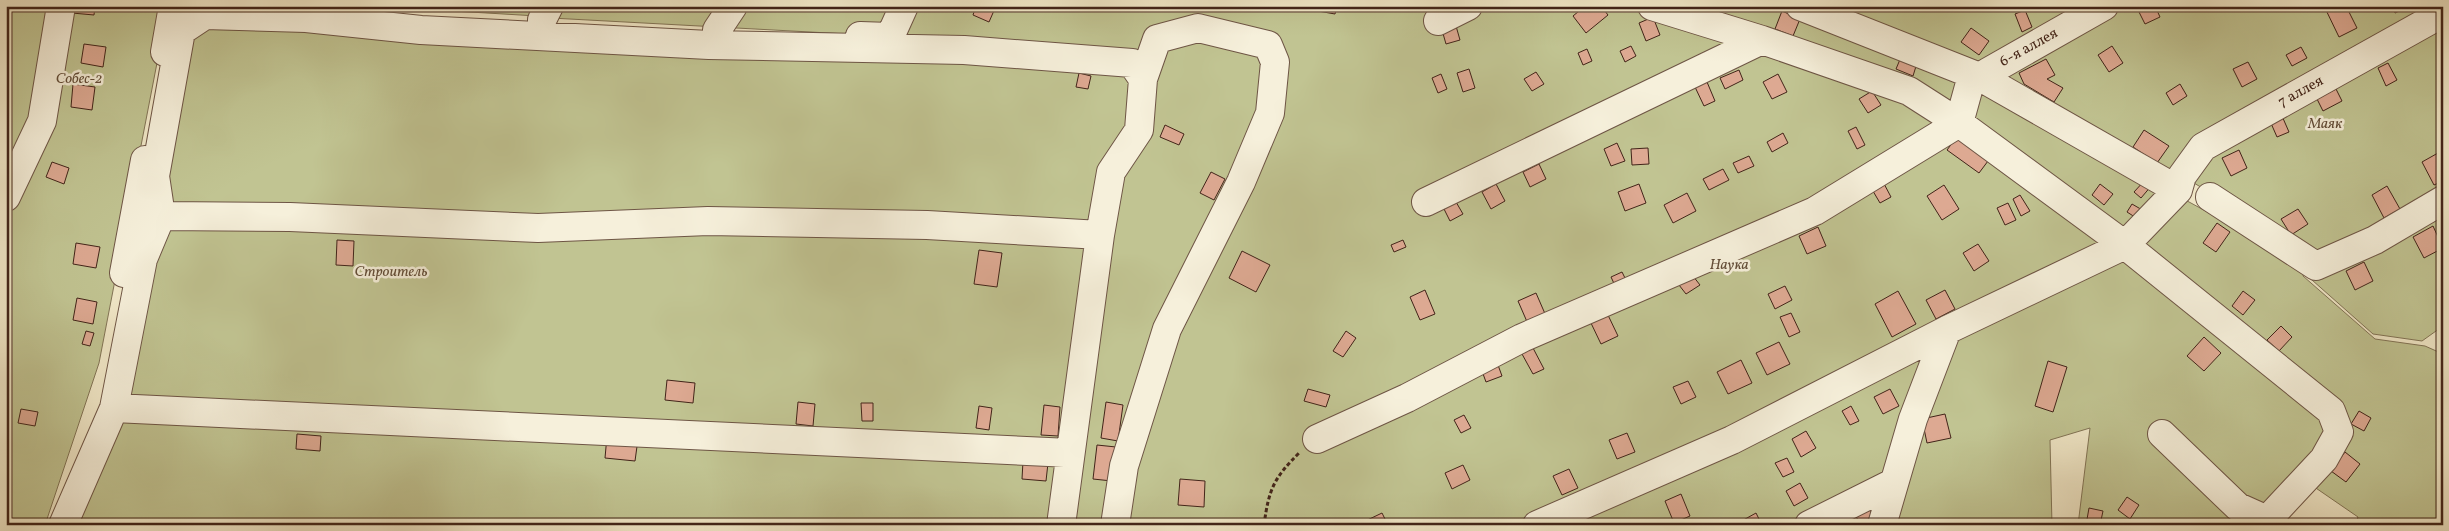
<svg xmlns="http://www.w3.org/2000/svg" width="2449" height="531" font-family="Vollkorn,serif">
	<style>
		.green { fill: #c1c492; stroke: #827456 }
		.building { fill: #dda992; stroke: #422419 }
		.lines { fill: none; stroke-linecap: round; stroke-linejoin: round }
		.minor-casing { stroke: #6e5545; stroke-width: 30 }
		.path { stroke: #422419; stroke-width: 3; stroke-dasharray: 4 2.5; stroke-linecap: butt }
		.minor { stroke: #f6f0db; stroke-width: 28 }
		.labels { text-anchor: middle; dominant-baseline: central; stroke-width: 5; stroke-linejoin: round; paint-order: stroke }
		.street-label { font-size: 15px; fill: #422419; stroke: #f6f0db }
		.park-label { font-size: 15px; font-style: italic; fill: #624c37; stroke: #f6f0db }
	</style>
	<rect width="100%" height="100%" fill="#f1e8c8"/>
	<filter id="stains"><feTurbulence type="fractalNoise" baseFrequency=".004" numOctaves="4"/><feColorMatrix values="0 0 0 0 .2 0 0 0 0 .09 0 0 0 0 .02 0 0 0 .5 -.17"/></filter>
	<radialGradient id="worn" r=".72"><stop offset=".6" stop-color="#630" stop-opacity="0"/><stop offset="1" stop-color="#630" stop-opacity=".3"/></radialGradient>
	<!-- green -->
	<path class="green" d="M6 6H168L99 363 45 525H6Z
		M369 6H542L537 16Z
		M557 6H1779L1942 69 1970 83 2305 265 2303 276 2375 339 2425 346 2443 354V525H2355L2358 517 2310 484 2269 525H2078L2090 428 2050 440 2052 525H61L108 404 182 12 1014 43 551 18Z
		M1824 6H2443V326L2422 341 2373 334 2312 280 2306 249 2182 176Z"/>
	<!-- building -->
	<path class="building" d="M72 6H95L94 15 72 13Z
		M976 6H996L989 22 973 15Z
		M1318 6H1337L1335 14 1318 11Z
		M1585 6H1601L1608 15 1586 33 1573 16Z
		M2140 6H2155L2160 17 2145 24 2137 8Z
		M2329 6H2346L2357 28 2339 37 2325 8Z
		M2392 6H2410L2395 13Z
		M2025 10 2032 27 2022 32 2015 14Z
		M1782 11 1800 19 1793 36 1775 29Z
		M1653 17 1660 35 1646 41 1639 23Z
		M1456 26 1460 40 1446 44 1442 30Z
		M1971 28 1989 41 1979 55 1961 42Z
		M84 44 106 47 103 67 81 63Z
		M1631 46 1636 56 1625 62 1620 51Z
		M2112 46 2123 63 2109 72 2098 55Z
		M2301 47 2307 58 2292 66 2286 55Z
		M1587 49 1592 61 1583 65 1578 53Z
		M1901 57 1917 63 1913 76 1896 69Z
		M2046 59 2055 75 2047 79 2063 88 2054 102 2024 84 2019 73Z
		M2248 62 2257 79 2242 87 2233 69Z
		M2388 63 2397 80 2386 86 2378 68Z
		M1469 69 1475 88 1463 92 1457 73Z
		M1739 70 1743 80 1725 89 1720 78Z
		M1536 72 1544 84 1532 91 1524 79Z
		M1079 73 1091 76 1088 89 1076 87Z
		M1441 74 1447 89 1438 93 1432 78Z
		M1778 74 1787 92 1772 99 1763 82Z
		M1707 82 1715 101 1704 106 1695 87Z
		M73 84 95 87 92 110 71 107Z
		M2180 84 2187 96 2173 105 2166 93Z
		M2336 89 2342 101 2323 111 2317 99Z
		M1872 91 1881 105 1868 113 1859 99Z
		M2282 116 2289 132 2277 137 2270 121Z
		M1165 125 1184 134 1179 145 1160 137Z
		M1856 127 1865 145 1857 149 1848 131Z
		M2144 130 2169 146 2157 163 2133 147Z
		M1783 133 1788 143 1772 152 1767 142Z
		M1959 134 1991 157 1979 173 1947 150Z
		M1617 143 1625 161 1611 166 1604 149Z
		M1648 148 1649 164 1632 165 1631 149Z
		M2239 150 2247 168 2231 176 2222 158Z
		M2438 153 2443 162V181L2434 185 2422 162Z
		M1749 156 1754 166 1738 173 1733 163Z
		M52 162 69 168 64 184 46 177Z
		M1539 164 1546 179 1530 187 1523 172Z
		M1723 169 1729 180 1709 190 1703 179Z
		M1211 172 1225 179 1214 200 1200 193Z
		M1882 180 1891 197 1880 203 1870 186Z
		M2145 180 2152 185 2141 198 2134 192Z
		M1496 184 1505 201 1491 209 1482 192Z
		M1639 184 1646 203 1625 211 1618 192Z
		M2100 184 2113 194 2104 205 2092 195Z
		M1944 185 1959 209 1942 220 1927 196Z
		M2387 186 2400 209 2384 218 2372 195Z
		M1687 193 1696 211 1673 223 1664 205Z
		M2020 195 2030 211 2021 216 2013 199Z
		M1456 202 1463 214 1450 221 1444 209Z
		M2008 203 2016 220 2005 225 1997 208Z
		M2132 204 2144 211 2138 219 2127 212Z
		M2298 209 2308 224 2291 235 2281 219Z
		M2217 223 2230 232 2216 252 2203 243Z
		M2433 226 2443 248 2424 258 2413 237Z
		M1818 227 1826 246 1807 254 1799 236Z
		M337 240 354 241 353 266 336 265Z
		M1403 240 1406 247 1394 252 1391 245Z
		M76 243 100 247 96 268 73 264Z
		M1978 244 1989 261 1974 271 1963 253Z
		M979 250 1002 253 997 287 974 284Z
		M1242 251 1270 265 1256 292 1229 278Z
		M2364 262 2373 281 2355 290 2346 271Z
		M1622 272 1629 286 1618 292 1611 277Z
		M1693 276 1700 285 1686 294 1679 285Z
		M1785 286 1792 300 1775 309 1768 294Z
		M1425 290 1435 314 1420 320 1410 297Z
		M1945 290 1955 309 1936 319 1926 300Z
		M1898 291 1916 324 1892 337 1875 304Z
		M2243 291 2255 300 2243 315 2232 306Z
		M1536 293 1546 316 1528 324 1518 301Z
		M77 298 97 302 93 324 73 320Z
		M1607 313 1618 336 1601 344 1590 321Z
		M1791 313 1800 332 1789 337 1780 317Z
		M2281 326 2292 337 2279 351 2267 340Z
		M86 331 94 333 90 346 82 344Z
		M1346 331 1356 338 1343 357 1333 351Z
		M2204 337 2221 353 2204 371 2187 356Z
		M1779 342 1790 364 1767 375 1756 353Z
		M1533 348 1544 369 1533 374 1522 354Z
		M1741 360 1752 383 1728 394 1717 372Z
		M2048 361 2067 367 2053 412 2035 406Z
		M1498 365 1502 376 1486 382 1482 371Z
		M667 380 695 383 693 403 665 400Z
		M1688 381 1696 397 1681 404 1673 387Z
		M1308 389 1330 395 1326 407 1304 401Z
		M1890 389 1899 406 1883 414 1874 397Z
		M798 402 815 404 813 426 796 424Z
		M1106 402 1123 405 1118 441 1101 438Z
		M861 403H873V421H862Z
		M1044 405 1060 407 1058 436 1041 435Z
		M979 406 992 408 989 430 976 428Z
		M1851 406 1859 421 1850 425 1842 411Z
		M21 409 38 412 35 426 18 423Z
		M2359 411 2371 418 2364 431 2351 424Z
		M1945 414 1951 438 1927 443 1922 419Z
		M1464 415 1471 428 1461 433 1454 420Z
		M1806 431 1816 448 1801 457 1792 439Z
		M1627 433 1635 452 1617 459 1609 440Z
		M297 434 321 436 320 451 296 449Z
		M607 436 638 439 635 461 605 458Z
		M1097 445 1116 447 1112 481 1093 479Z
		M2345 452 2360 464 2346 482 2331 471Z
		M1787 458 1794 472 1783 477 1775 463Z
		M1023 461 1048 463 1046 481 1022 479Z
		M1463 465 1470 480 1452 489 1445 473Z
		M1569 469 1578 488 1562 495 1553 476Z
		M1180 479 1205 481 1204 507 1178 505Z
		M1800 483 1808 498 1794 506 1786 491Z
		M1681 494 1690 516 1674 523 1665 501Z
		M2127 497 2139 505 2130 519 2118 510Z
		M1869 508 1875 519 1861 525 1855 515Z
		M2089 508 2103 511 2100 525H2086Z
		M1382 513 1388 525H1360L1359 524Z
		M1756 513 1762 525H1738V523Z"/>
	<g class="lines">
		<!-- minor casing -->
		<g class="minor-casing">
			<path id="minor" d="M1800 6 1982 78 2178 190
				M542 20 549 6
				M1438 21 1468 6
				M717 30 733 6
				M860 36 890 37 904 6
				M165 52 173 6
				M1969 74 1970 83 1959 123 2125 245 2331 411 2339 432 2324 459 2267 520 2238 507 2162 434
				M1982 78 1988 72 2104 6
				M2178 190 2182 176 2203 147 2443 13
				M6 197 42 121 61 6
				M2210 197 2316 266 2375 240 2443 200
				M1426 202 1762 40
				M161 216 155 176 181 31 205 15 306 18 421 30 709 45 964 50 1132 63 1143 79 1139 130 1111 172 1100 235 1061 525
				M124 273 145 160
				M114 408 1070 453
				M1317 439 1407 398 1522 338 1815 211 1959 123 1909 91 1762 40 1652 6
				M63 525 114 408 143 259 161 216 290 217 538 228 708 221 927 225 1100 235
				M1115 525 1124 466 1167 329 1241 182 1270 113 1275 62 1268 45 1198 28 1157 39 1143 79
				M1537 525 1732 440 1947 330 2125 245 2178 190
				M1809 525 1893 483
				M1882 525 1913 419 1947 330"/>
		</g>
		<!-- path -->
		<path class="path" d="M1264 525C1269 488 1274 478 1300 452"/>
		<!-- minor -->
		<use href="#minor" class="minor"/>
	</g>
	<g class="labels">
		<!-- street labels -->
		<g class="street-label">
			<text transform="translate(2029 48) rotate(-29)">6-я аллея</text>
			<text transform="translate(2301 92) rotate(-29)">7 аллея</text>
		</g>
		<!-- park labels -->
		<g class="park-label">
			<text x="79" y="79">Собес-2</text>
			<text x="2325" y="124">Маяк</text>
			<text x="1729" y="265">Наука</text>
			<text x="391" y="272">Строитель</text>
		</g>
	</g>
	<!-- margin -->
	<rect width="2449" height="531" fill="none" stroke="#f1e8c8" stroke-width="25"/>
	<rect x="8" y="8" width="2434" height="516" fill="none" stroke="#422419" stroke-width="2.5"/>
	<rect x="12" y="12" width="2424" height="506" fill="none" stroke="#422419"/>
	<rect width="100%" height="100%" filter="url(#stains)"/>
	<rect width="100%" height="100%" fill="url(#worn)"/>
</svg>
